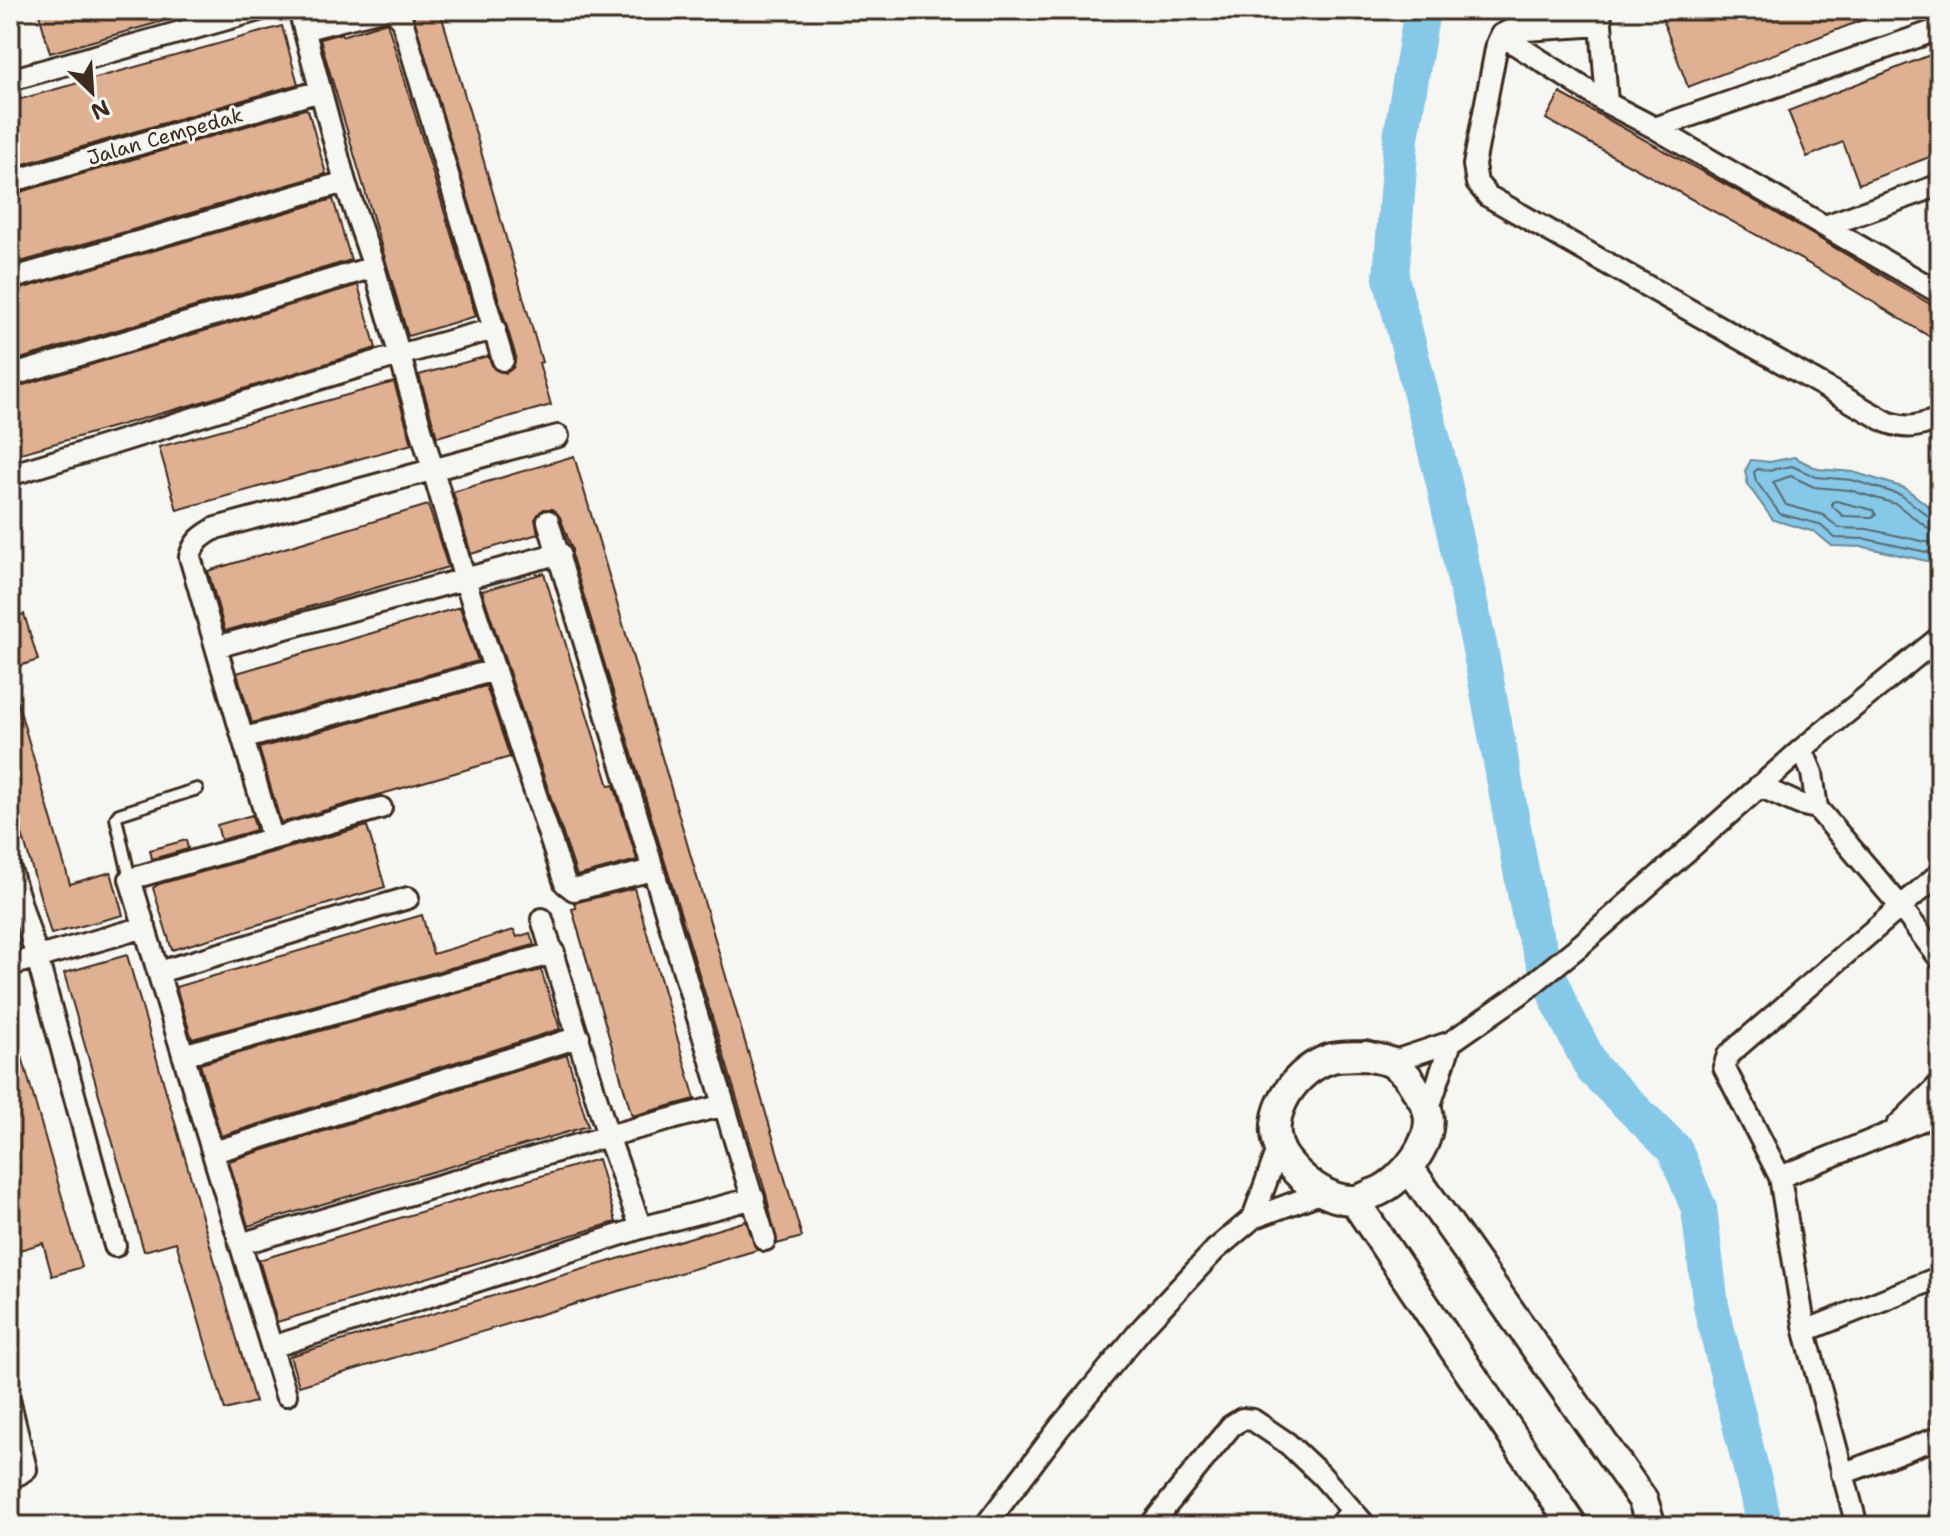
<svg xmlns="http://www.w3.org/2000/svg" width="1950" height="1536" font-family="'Shantell Sans',sans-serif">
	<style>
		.water { fill: #86c8e7; stroke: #688997; stroke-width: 2 }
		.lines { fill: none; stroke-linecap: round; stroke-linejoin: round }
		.shore { stroke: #59696e; stroke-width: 2 }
		.river { stroke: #86c8e7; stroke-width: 36 }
		.building { fill: #e0b092; stroke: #3b2a1e; stroke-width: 2 }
		.lane-casing { stroke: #3b2a1e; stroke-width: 16 }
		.street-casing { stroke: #3b2a1e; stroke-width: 26 }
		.secondary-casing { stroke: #3b2a1e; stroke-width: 34 }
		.lane { stroke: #f6f6f2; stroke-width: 10 }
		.street { stroke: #f6f6f2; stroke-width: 20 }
		.secondary { stroke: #f6f6f2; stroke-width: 28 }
		.labels { text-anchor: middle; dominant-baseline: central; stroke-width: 6; stroke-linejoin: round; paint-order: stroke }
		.street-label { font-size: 20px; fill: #3b2a1e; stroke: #f6f6f2 }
	</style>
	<rect width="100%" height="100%" fill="#f6f6f2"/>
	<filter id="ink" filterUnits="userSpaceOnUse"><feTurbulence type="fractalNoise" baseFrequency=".0125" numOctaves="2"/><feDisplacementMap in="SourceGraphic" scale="16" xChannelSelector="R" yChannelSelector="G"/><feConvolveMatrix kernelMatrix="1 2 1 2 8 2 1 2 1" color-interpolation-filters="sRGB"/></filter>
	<g filter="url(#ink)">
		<!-- water -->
		<path class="water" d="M1794 457 1818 469 1853 472 1905 488 1940 515V564L1864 547 1832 546 1815 532 1773 520 1748 485 1745 471 1751 460 1770 462Z"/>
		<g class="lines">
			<!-- shore -->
			<path class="shore" d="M1836 501 1873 510 1876 515 1872 517 1843 516 1832 506V502Z
				M1940 520 1932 519 1901 495 1852 480 1816 477 1792 466 1770 470 1757 469 1754 472 1756 481 1780 514 1819 524 1835 538 1866 539 1940 555
				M1940 531 1928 528 1896 504 1849 490 1814 487 1791 476 1773 482 1786 505 1823 515 1839 528 1867 529 1940 545"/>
			<!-- river -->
			<path class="river" d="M1422 10 1401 138 1391 278 1443 479 1481 654 1531 924 1559 1003 1593 1069 1675 1150 1699 1209 1711 1306 1765 1526"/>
		</g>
		<!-- building -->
		<path class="building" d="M38 10H184L185 15 50 53Z
			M411 10H440L542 362 539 363 551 405 437 437 419 375 488 356 494 369 506 373 513 368 516 357Z
			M1659 10H1886V11L1688 87Z
			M387 22 476 316 408 336 320 39 342 33V36Z
			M282 26 298 84 10 168V102Z
			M1940 51V153L1859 184 1843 142 1807 157 1788 111Z
			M1560 93 1761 204 1940 310V343L1822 271 1546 119Z
			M305 109 308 110 326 174 10 265V195Z
			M333 199 351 260 10 362V292Z
			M358 285 376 348 198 403 14 455 10 440V389Z
			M394 382 412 444 177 510 159 447Z
			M574 456 802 1237 777 1244 766 1194 572 557V549L560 517 552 509H544L535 519 538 534 471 554 453 492Z
			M428 505 448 567 225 631 208 571Z
			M544 573 609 786 614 785 637 860 577 876 482 591Z
			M460 607 478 661 252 723 237 673Z
			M24 614 38 660 10 669V618Z
			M486 686 510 757 281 823 259 748Z
			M10 694H15L70 884 111 872 123 915 51 934 10 792Z
			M252 815 256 830 221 840 217 825Z
			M367 826 385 887 172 950 153 888 159 884Z
			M186 840 188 849 152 859 150 850Z
			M634 888 695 1099 632 1116 572 909 576 908 574 903Z
			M422 915 433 954 514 930 517 937 530 933 534 945 192 1039 176 987Z
			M127 955 255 1402 225 1410 176 1242 144 1251 64 973Z
			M541 970 560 1029 221 1136 200 1064Z
			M10 1032H15L82 1267 52 1276 43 1243 10 1253Z
			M567 1055 588 1126 248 1226 229 1161Z
			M598 1159 616 1222 277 1322 259 1260Z
			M746 1221 757 1250 299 1386 290 1356Z"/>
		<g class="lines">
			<!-- lane casing -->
			<g class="lane-casing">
				<path id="lane" d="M130 879 116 818 119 814 197 789"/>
			</g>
			<!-- street casing -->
			<g class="street-casing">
				<path id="street" d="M299 10 345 182 374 267 465 580 565 883 574 890 652 870
					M394 10 402 20 503 360
					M1600 10 1607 103
					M1601 25 1509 31 1501 35 1497 44 1474 165 1477 183 1488 196 1887 422C1908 430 1919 426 1940 419
					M306 29 381 10
					M1501 35 1607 103 1655 128 1940 293
					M10 80 259 10
					M1655 128 1940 29
					M10 182 320 91
					M1825 226 1940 185
					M10 279 345 182
					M10 376 374 267
					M10 471 16 473C176 426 334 370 495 329
					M548 521 765 1240
					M216 647 190 557C194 541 202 536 216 528L558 436
					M245 738 495 670
					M1802 749 1812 773 1817 808 1900 906 1940 959
					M1759 786 1799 804 1817 808
					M272 837 216 647 560 553
					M10 869 37 957 115 1246
					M542 919 608 1136 641 1228
					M10 965 145 927
					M159 972 408 898
					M183 1055 554 953
					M1391 1062 1451 1042 1520 994 1583 943 1802 749 1940 637
					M1428 1111 1451 1042
					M1897 1126 1940 1084
					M214 1152 579 1037
					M1780 1177 1940 1113
					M1253 1218 1278 1149
					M240 1244 608 1136 724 1105
					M1805 1331 1940 1277
					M272 1347 641 1228 754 1198
					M286 1395 130 879 381 808
					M10 1403 26 1469 19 1474 10 1477
					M1842 1474 1940 1437
					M985 1526 1060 1427 1144 1326 1215 1250 1253 1218 1323 1192
					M1150 1526 1231 1426 1242 1419 1253 1420 1287 1443 1321 1475 1366 1526
					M1339 1526 1352 1510
					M1857 1526 1805 1331 1780 1177 1724 1067 1728 1055 1940 873"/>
			</g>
			<!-- secondary casing -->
			<g class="secondary-casing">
				<path id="secondary" d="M1366 1056C1373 1058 1383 1059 1390 1062 1400 1067 1410 1078 1415 1088 1419 1094 1425 1102 1427 1109 1437 1139 1403 1181 1377 1192 1370 1194 1361 1200 1354 1200 1328 1201 1302 1180 1287 1161 1258 1125 1290 1072 1329 1059 1340 1055 1355 1057 1366 1056Z
					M1409 1168 1643 1500 1651 1526
					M1354 1200 1573 1526"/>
			</g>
			<!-- lane -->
			<use href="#lane" class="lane"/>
			<!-- street -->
			<use href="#street" class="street"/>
			<!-- secondary -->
			<use href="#secondary" class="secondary"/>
		</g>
	</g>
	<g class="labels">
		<!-- street labels -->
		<g class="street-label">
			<text transform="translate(165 136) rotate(-16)">Jalan Cempedak</text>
		</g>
	</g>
	<!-- margin -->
	<rect width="1950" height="1536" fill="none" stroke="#f6f6f2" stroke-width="40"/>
	<rect x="20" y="20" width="1910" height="1496" fill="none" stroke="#3b2a1e" stroke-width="3" filter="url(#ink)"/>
	<!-- north arrow -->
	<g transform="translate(92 92) rotate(155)" stroke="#f6f6f2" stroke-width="6" paint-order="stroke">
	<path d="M0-6L14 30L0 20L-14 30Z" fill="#3b2a1e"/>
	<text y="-12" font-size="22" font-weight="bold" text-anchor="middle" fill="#3b2a1e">N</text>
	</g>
</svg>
